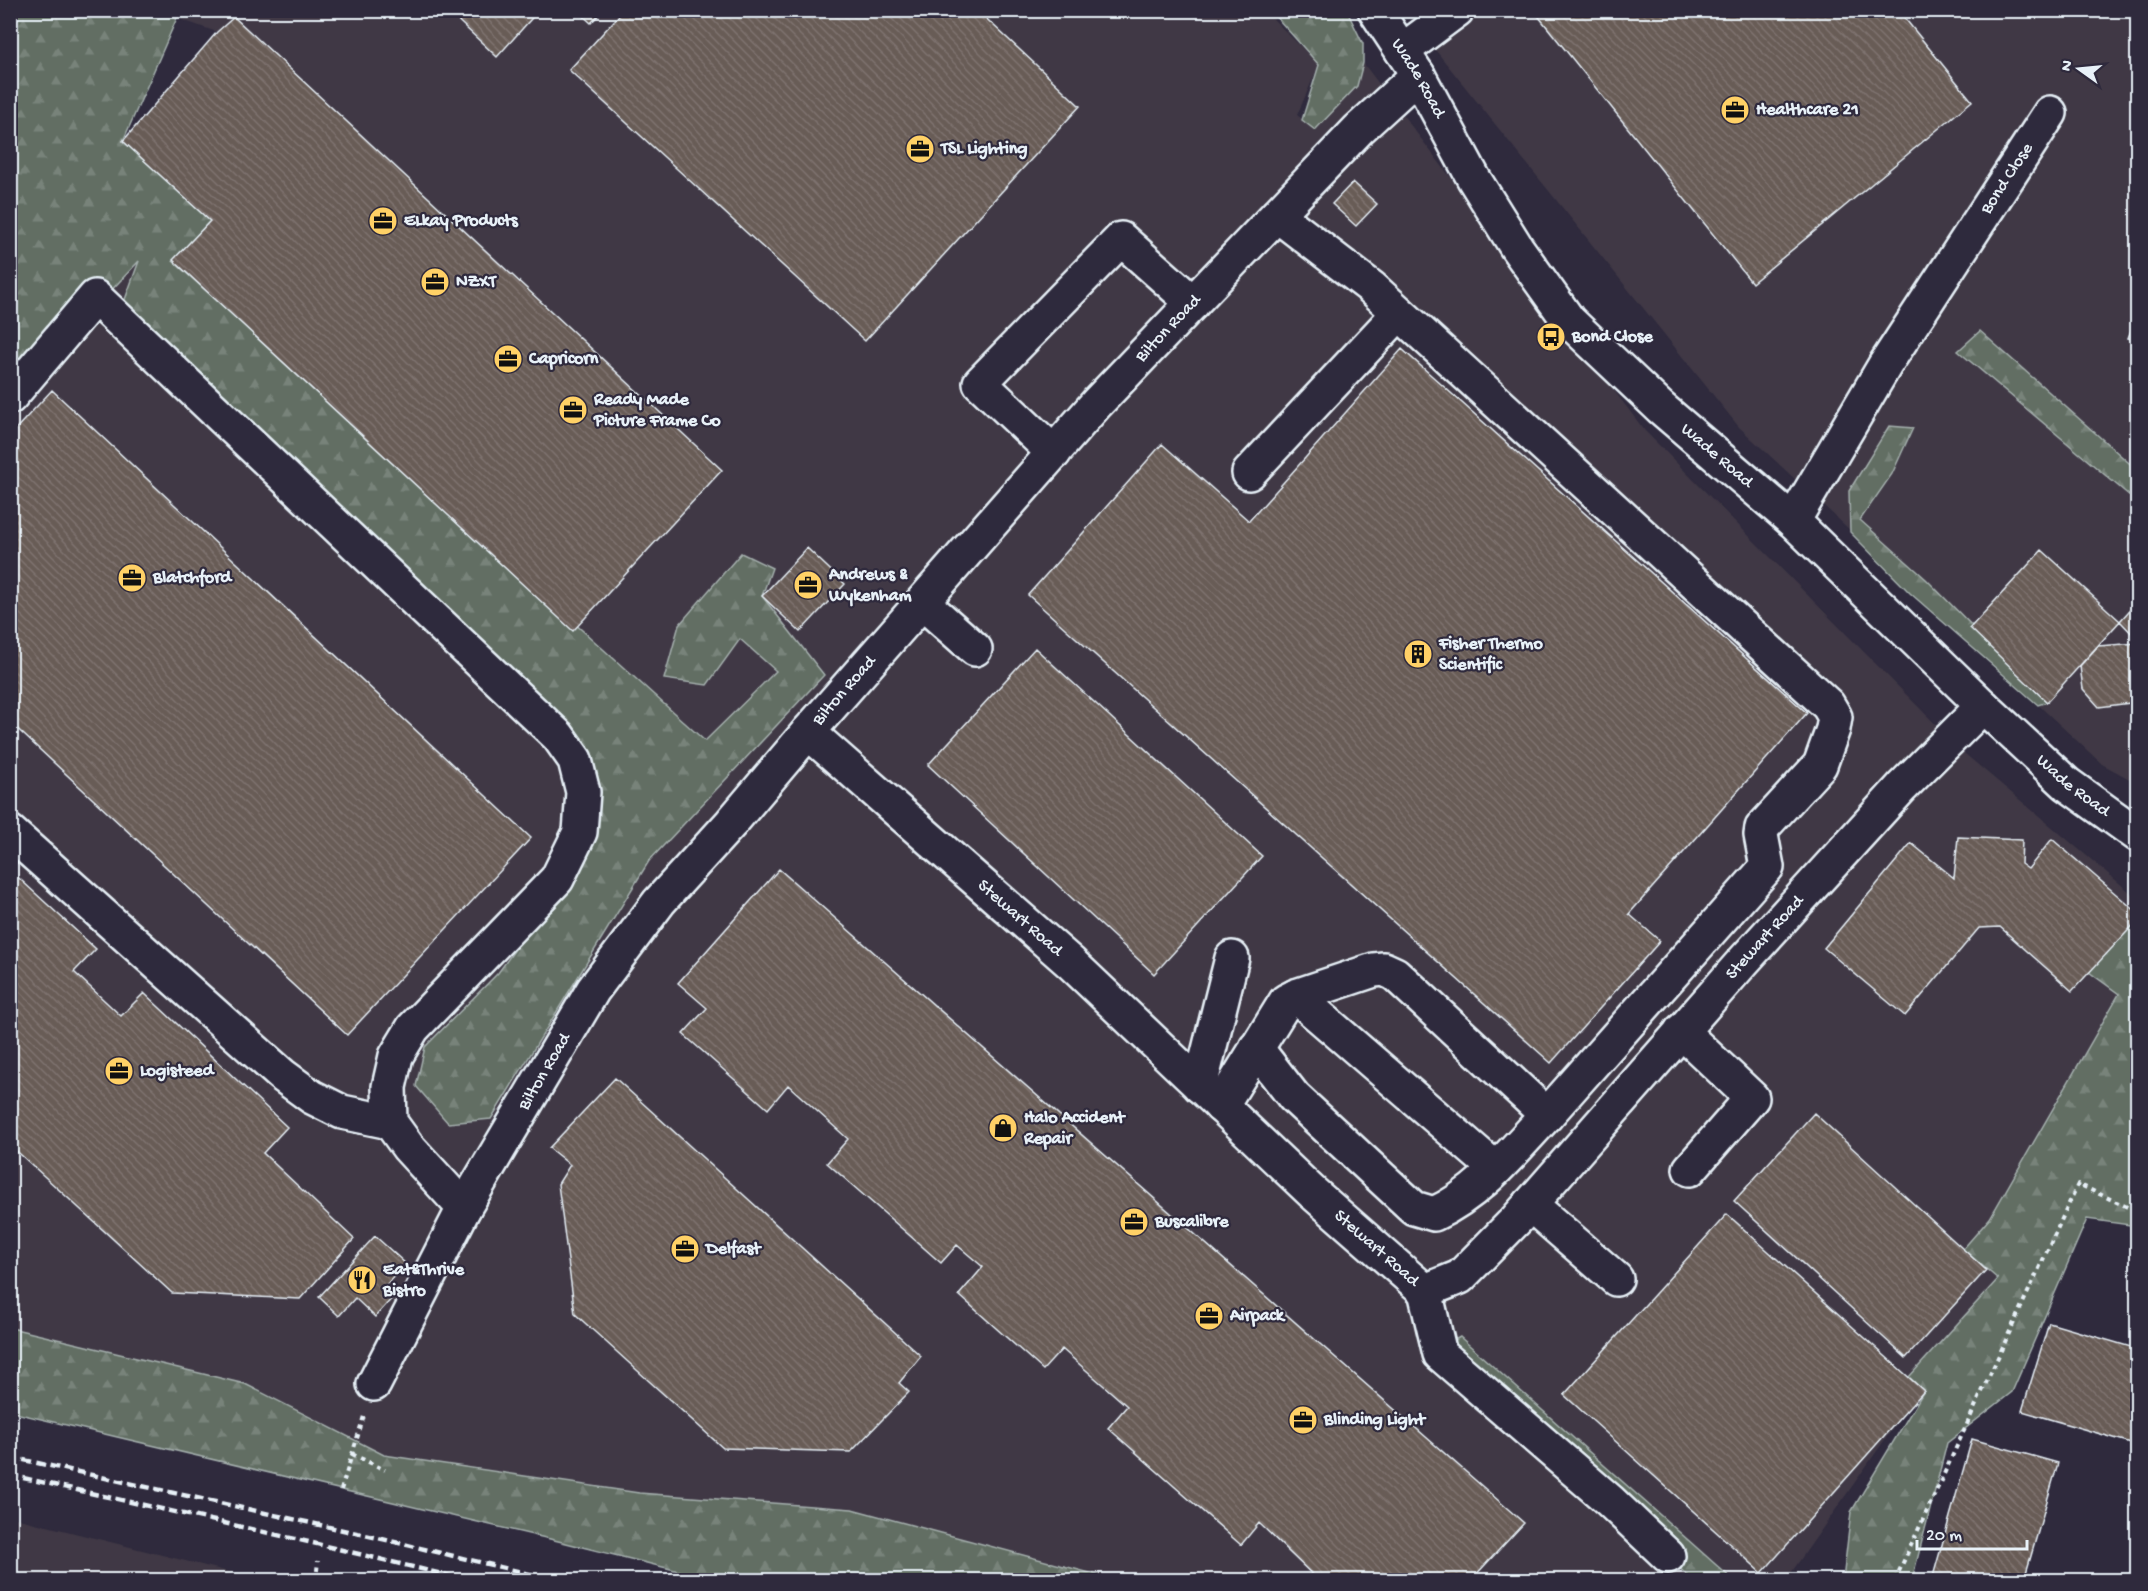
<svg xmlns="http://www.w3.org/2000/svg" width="2148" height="1591" font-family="'Gochi Hand',sans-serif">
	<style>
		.built { fill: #403945 }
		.forest { fill: url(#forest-firs); stroke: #a5b0ae; stroke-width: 1.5 }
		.building { fill: url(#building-back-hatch); stroke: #e8f1f8; stroke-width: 1.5 }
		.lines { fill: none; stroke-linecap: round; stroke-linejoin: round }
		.minor-casing { stroke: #e8f1f8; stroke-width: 38 }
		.path { stroke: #e8f1f8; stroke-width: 4; stroke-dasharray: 4.5 4.5; stroke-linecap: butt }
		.minor { stroke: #2f2a3d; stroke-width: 33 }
		.rail { stroke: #e8f1f8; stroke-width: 4.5; stroke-dasharray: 9 4.5; stroke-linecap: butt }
		.labels { text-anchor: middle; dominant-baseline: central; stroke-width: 4.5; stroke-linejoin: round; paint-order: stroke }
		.street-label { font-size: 18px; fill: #e8f1f8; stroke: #2f2a3d }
		.poi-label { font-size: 18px; font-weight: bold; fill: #e8f1f8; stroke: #2f2a3d; text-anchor: start }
	</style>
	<defs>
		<pattern id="forest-firs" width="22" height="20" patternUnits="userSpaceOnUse" patternTransform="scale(1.5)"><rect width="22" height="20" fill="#626e63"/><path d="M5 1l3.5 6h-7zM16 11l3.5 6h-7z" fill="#78837a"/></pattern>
		<pattern id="building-back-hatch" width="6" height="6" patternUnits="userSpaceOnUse" patternTransform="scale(1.5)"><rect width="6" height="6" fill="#685b57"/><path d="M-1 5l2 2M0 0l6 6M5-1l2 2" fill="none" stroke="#7e7370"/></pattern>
	</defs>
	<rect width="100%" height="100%" fill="#2f2a3d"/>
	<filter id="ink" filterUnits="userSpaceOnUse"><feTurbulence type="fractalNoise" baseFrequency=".0167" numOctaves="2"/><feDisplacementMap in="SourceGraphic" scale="12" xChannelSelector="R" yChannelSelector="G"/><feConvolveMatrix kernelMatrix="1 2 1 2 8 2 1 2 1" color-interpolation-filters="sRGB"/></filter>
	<g filter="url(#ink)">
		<!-- built -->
		<path class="built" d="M156 11H1265L1319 65 1297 115 1315 129 1357 86 1363 63 1645 431 1965 754 2137 898V1082L1786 1580H861L300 1432 245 1384 11 1328V388L123 141 217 32Z
			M1404 11H2137V783L2102 764 1739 427Z
			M10 1517H11L261 1580H11Z"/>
		<!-- forest -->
		<path class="forest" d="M11 11H180L123 141 210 221 173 261 705 741 776 671 740 639 707 685 664 679 679 625 741 553 772 568 762 596 824 675 649 861 491 1119 448 1123 416 1086 425 1047 498 973 581 858 596 787 123 305 139 261 11 396Z
			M1271 11H1347L1363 44V63L1357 86 1315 130 1302 120 1319 65Z
			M1980 331 2137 470V502L1958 351Z
			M1889 426 1913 428 1892 474 1860 520 1926 579 2047 702 2038 705 1910 593 1850 532 1849 491Z
			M2137 907V1226L2087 1219 2012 1392 1947 1443 1912 1580H1843L1851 1512 1924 1391 1909 1377 1998 1279 1963 1249 1990 1218 2119 994 2089 972Z
			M11 1328 245 1384 384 1455 639 1493 852 1509 1116 1580H715L550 1539 11 1412Z
			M1460 1337 1733 1580H1692L1446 1345Z"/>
		<!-- building -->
		<path class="building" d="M447 10H539L497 57Z
			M577 10H603L591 23Z
			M624 10H977L1080 106 865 341 569 70Z
			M1537 10H1898L1972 101 1752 283 1535 12Z
			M234 17 722 470 573 631 173 260 210 221 123 141 217 32Z
			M1353 182 1377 204 1356 226 1332 204Z
			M2138 313V341L2128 338Z
			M1402 349 1807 713 1629 914 1660 941 1551 1063 1028 595 1162 444 1249 521Z
			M52 390 531 838 347 1035 10 722V435Z
			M807 548 845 584 800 632 762 596Z
			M2042 550 2120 621 2047 702 1970 628Z
			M2138 601V640L2120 621Z
			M2138 643V702L2099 707 2083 689 2080 666 2098 646Z
			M1035 648 1262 856 1154 974 928 765Z
			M1958 837 2022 840 2021 864 2028 869 2052 839 2138 913V920L2072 991 2000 927 1979 928 1905 1016 1824 948 1911 843 1954 878Z
			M779 869 1524 1523 1471 1580H1318L1259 1523 1241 1545 1108 1428 1127 1406 1062 1349 1043 1370 959 1295 983 1267 957 1245 941 1263 827 1163 848 1139 788 1085 768 1109 683 1034 707 1008 678 983Z
			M10 870 96 949 74 972 121 1016 144 993 287 1127 263 1153 354 1239 300 1299 172 1293 10 1145Z
			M615 1078 921 1356 899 1383 909 1392 851 1452 723 1448 575 1314 558 1184 570 1165 549 1148Z
			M1814 1113 1986 1270 1906 1358 1734 1201Z
			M1727 1214 1924 1391 1762 1573 1564 1395Z
			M375 1236 406 1264 385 1286 395 1295 375 1317 355 1298 339 1316 319 1297Z
			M2049 1323 2138 1349V1445L2022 1411Z
			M1972 1439 2058 1463 2024 1580H1932Z"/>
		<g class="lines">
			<!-- minor casing -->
			<g class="minor-casing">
				<g id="minor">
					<path id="s1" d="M1375 10 1418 75 1474 179 1517 248 1569 321 1661 408 1793 521 1983 706 2067 784 2138 835"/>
					<path d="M1402 51 1457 10"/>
					<path d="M10 397 95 297 558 736 575 760 583 792 580 832 557 879 413 1028 396 1056 389 1087 390 1122 408 1147 464 1208"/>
					<path d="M1054 453 980 383 1121 239 1193 303"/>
					<path d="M1249 473 1399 313"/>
					<path id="s2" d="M1793 521 1885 365 2050 113"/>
					<path d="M923 603 975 649"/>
					<path id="s3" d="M808 732 1071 963 1312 1192 1425 1291"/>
					<path d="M10 832 282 1075 312 1097 342 1112 390 1122"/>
					<path d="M1296 996 1496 1169"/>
					<path d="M1681 1031 1752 1098 1690 1169"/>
					<path d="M1256 1048 1294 1097 1414 1208 1434 1214C1480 1193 1513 1151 1547 1115"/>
					<path d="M1200 1086 1232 958"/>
					<path d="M1221 1106 1286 1001 1296 996 1374 970 1384 969 1395 974 1547 1115 1767 867 1761 835 1762 828 1820 765 1833 729 1835 717 1828 705 1371 287 1277 215"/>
					<path d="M1530 1204 1616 1279"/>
					<path id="s4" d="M1425 1291 1460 1277 1517 1219 1739 966 1902 787 1983 706"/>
					<path d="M1425 1291 1440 1354 1610 1501 1668 1556"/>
					<path id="s5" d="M374 1384 464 1208 593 990 659 902 731 823 808 732 1097 403 1359 129 1418 75"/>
				</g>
			</g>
			<!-- path -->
			<path class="path" d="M352 1454 385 1470
				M341 1490 364 1416
				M316 1580 318 1561
				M1895 1580 2078 1184 2138 1212"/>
			<!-- minor -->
			<use href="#minor" class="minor"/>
			<!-- rail -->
			<path class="rail" d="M10 1457 361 1534 555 1580
				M10 1475 313 1543 467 1580"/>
		</g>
	</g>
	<!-- icons -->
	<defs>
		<g id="office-disc" transform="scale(1.5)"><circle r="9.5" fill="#ffd166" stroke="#2f2a3d"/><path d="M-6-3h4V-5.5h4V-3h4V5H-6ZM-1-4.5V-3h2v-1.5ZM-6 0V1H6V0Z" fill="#111"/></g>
		<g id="bus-disc" transform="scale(1.5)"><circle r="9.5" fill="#ffd166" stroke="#2f2a3d"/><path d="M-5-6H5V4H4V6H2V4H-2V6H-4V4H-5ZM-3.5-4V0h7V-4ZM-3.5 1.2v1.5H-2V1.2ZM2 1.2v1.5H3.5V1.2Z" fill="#111"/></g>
		<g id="building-disc" transform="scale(1.5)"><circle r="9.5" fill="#ffd166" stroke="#2f2a3d"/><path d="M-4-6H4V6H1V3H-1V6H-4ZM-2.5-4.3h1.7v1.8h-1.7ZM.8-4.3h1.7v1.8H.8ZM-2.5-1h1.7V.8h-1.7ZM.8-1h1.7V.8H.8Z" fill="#111"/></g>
		<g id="shop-disc" transform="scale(1.5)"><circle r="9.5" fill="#ffd166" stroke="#2f2a3d"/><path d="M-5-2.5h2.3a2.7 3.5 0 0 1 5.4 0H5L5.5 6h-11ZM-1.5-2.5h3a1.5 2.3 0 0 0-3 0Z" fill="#111"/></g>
		<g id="restaurant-disc" transform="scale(1.5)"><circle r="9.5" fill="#ffd166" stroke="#2f2a3d"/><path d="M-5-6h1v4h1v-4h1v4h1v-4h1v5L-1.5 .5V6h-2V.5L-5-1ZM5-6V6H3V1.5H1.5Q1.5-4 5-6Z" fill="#111"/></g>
	</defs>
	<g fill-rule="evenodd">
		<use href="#office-disc" x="1735" y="110"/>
		<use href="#office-disc" x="920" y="149"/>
		<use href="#office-disc" x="383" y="221"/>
		<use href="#office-disc" x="435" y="282"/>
		<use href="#bus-disc" x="1551" y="337"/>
		<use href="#office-disc" x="508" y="359"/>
		<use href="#office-disc" x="573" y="410"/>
		<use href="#office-disc" x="132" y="578"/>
		<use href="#office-disc" x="808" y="585"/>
		<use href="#building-disc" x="1418" y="654"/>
		<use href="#office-disc" x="119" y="1071"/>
		<use href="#shop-disc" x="1003" y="1128"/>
		<use href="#office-disc" x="1134" y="1222"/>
		<use href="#office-disc" x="685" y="1249"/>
		<use href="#restaurant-disc" x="362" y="1280"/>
		<use href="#office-disc" x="1209" y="1316"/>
		<use href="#office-disc" x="1303" y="1420"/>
	</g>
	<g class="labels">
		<!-- street labels -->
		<g class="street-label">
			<text stroke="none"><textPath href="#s1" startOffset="81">Wade Road</textPath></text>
			<text stroke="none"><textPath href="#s2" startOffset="404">Bond Close</textPath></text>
			<text stroke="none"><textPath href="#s5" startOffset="1328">Bilton Road</textPath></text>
			<text stroke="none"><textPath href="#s1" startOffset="567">Wade Road</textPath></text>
			<text stroke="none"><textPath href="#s5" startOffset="842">Bilton Road</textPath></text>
			<text stroke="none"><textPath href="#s1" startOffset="1053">Wade Road</textPath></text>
			<text stroke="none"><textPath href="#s3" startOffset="282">Stewart Road</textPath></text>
			<text stroke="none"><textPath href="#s4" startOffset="494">Stewart Road</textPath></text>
			<text stroke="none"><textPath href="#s5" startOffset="356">Bilton Road</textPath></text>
			<text stroke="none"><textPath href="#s3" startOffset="768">Stewart Road</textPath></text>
		</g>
		<!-- poi labels -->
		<g class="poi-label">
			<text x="1756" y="110">Healthcare 21</text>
			<text x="941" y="149">TSL Lighting</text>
			<text x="404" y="221">ELkay Products</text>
			<text x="456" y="282">NZXT</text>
			<text x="1572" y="337">Bond Close</text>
			<text x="529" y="359">Capricorn</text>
			<text x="594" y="400">Ready Made<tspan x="594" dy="21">Picture Frame Co</tspan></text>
			<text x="829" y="575">Andrews &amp;<tspan x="829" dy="21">Wykenham</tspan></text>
			<text x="153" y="578">Blatchford</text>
			<text x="1439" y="644">Fisher Thermo<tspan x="1439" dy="21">Scientific</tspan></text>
			<text x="140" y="1071">Logisteed</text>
			<text x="1024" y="1118">Halo Accident<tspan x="1024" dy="21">Repair</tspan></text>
			<text x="1155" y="1222">Buscalibre</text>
			<text x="706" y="1249">Delfast</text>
			<text x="383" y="1270">Eat&amp;Thrive<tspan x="383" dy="21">Bistro</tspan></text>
			<text x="1230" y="1316">Airpack</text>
			<text x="1324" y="1420">Blinding Light</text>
		</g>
	</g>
	<!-- margin -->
	<rect width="2148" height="1591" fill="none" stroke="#2f2a3d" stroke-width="36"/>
	<rect x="18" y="18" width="2112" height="1555" fill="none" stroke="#e8f1f8" stroke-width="2" filter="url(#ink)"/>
	<!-- north arrow -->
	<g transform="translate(2079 69) rotate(285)" stroke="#2f2a3d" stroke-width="4.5" paint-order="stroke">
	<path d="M0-4.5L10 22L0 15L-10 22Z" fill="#e8f1f8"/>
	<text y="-9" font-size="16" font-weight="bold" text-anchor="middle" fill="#e8f1f8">N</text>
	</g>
	<!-- scale -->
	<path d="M1917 1540v9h110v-9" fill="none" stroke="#e8f1f8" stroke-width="3"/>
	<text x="1926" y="1540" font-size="18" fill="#e8f1f8" stroke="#2f2a3d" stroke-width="4.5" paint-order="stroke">20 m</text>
</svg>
